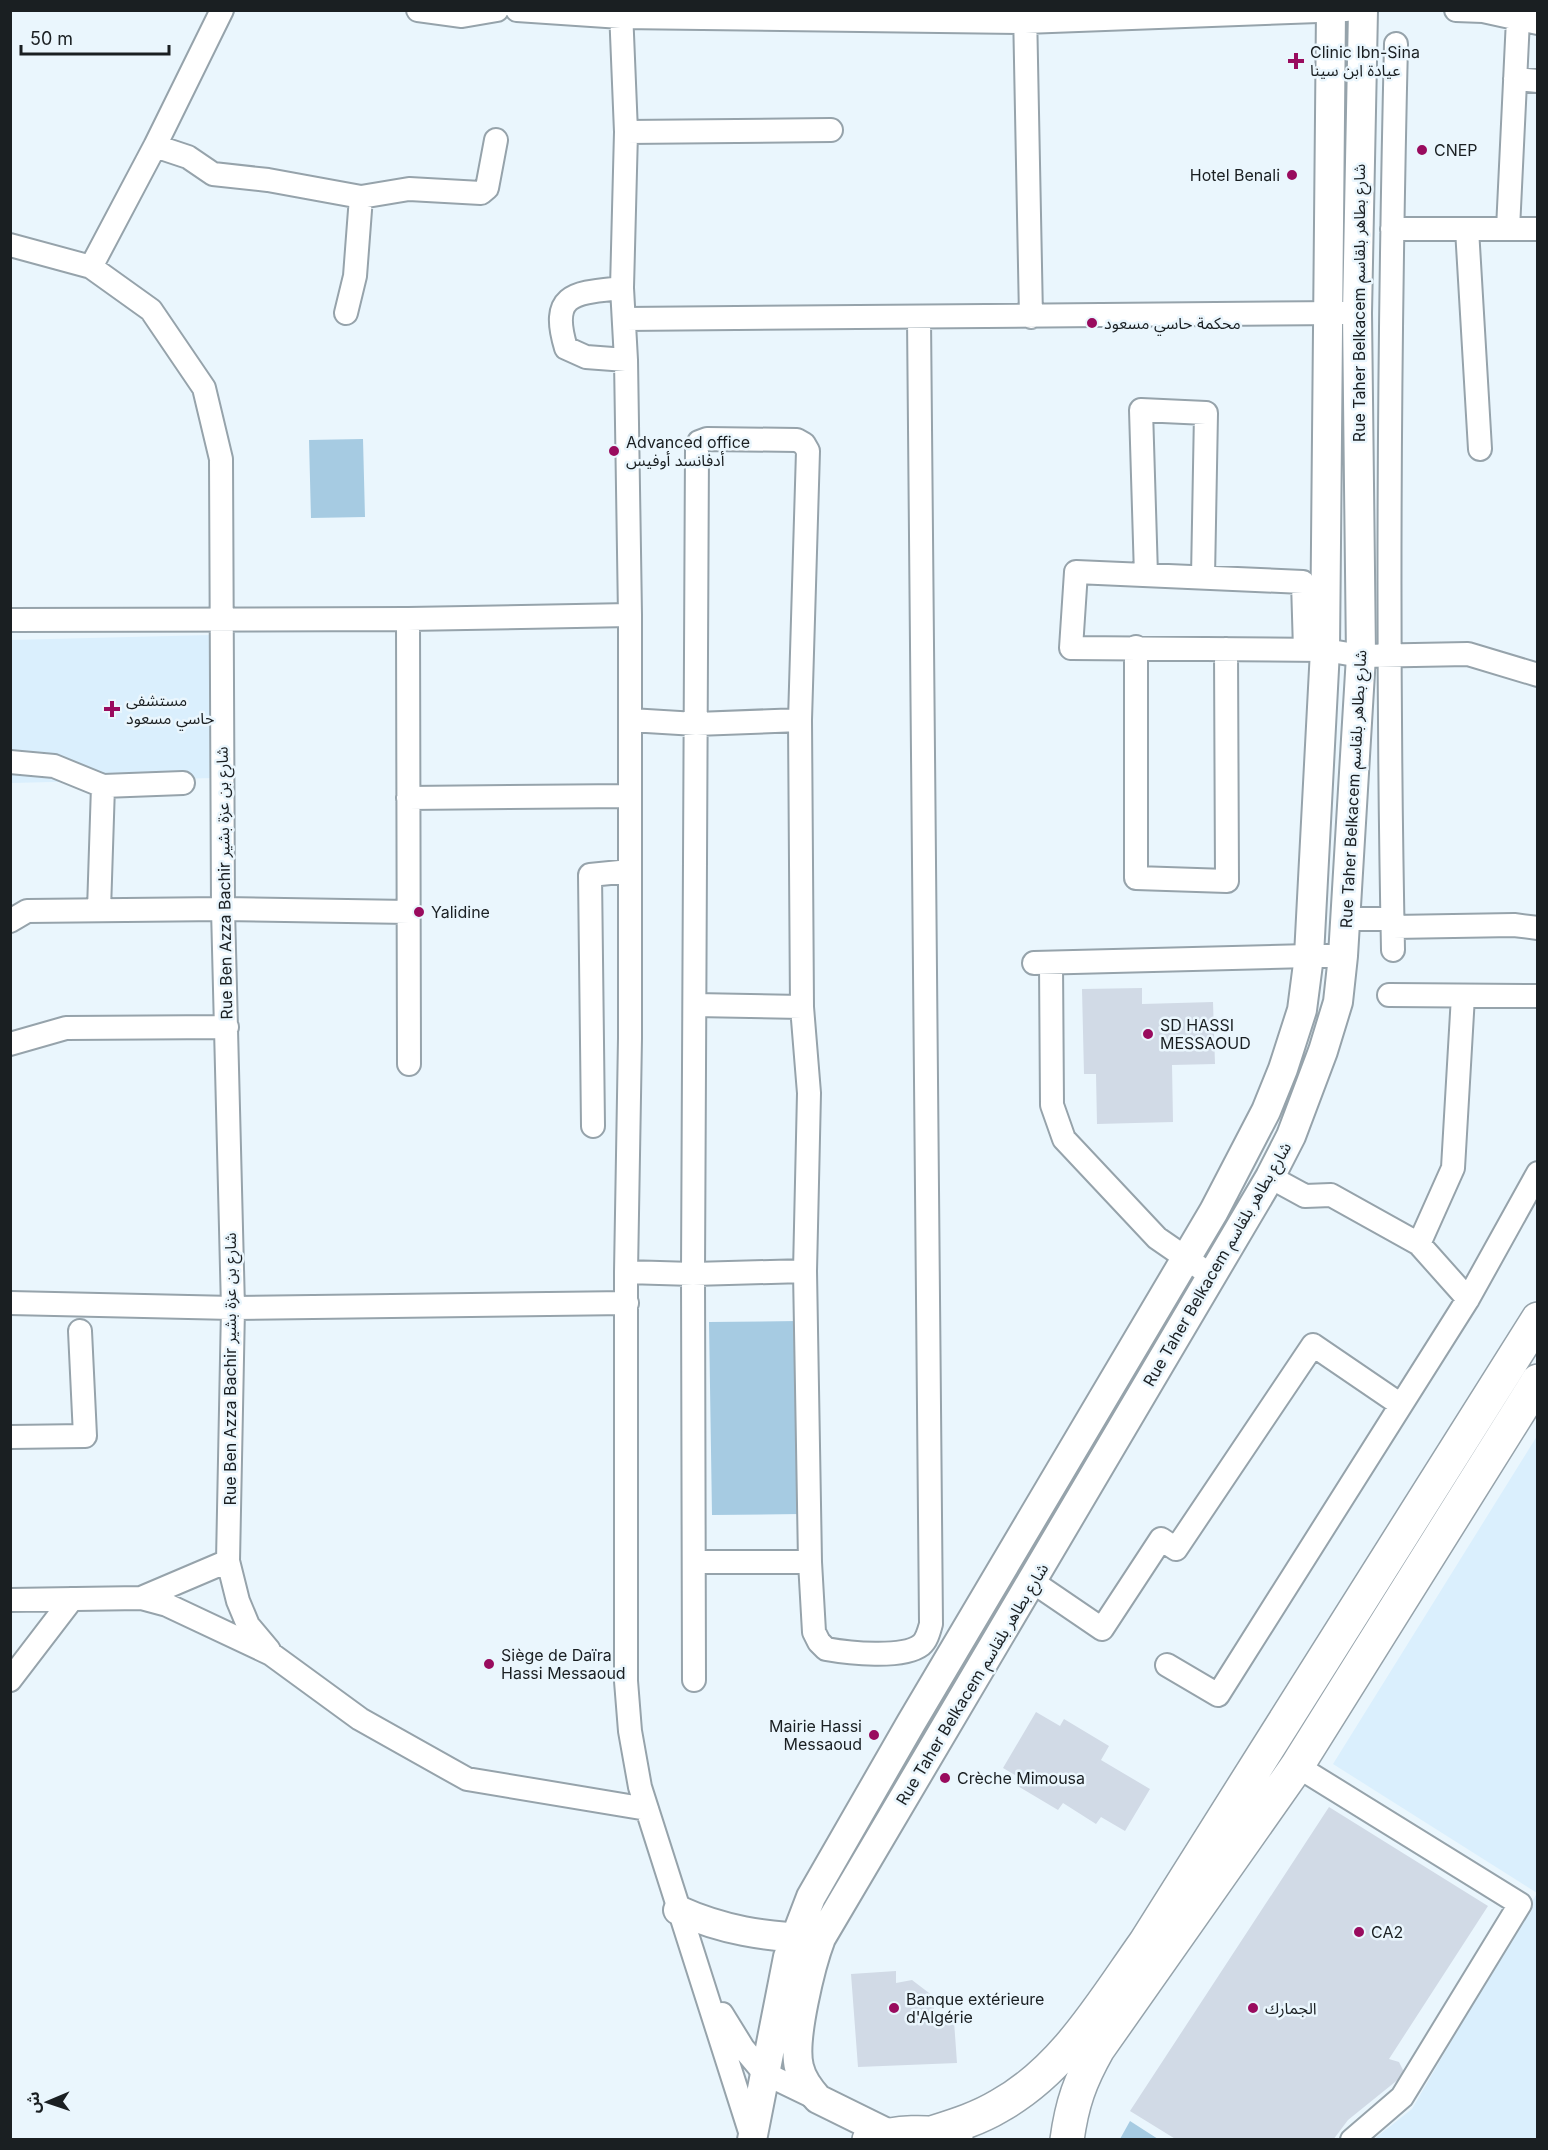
<svg xmlns="http://www.w3.org/2000/svg" width="1548" height="2150" font-family="Inter,'Noto Sans Arabic',sans-serif">
	<style>
		.built { fill: #daeffd }
		.green { fill: #a6cbe2 }
		.building { fill: #d1dae6 }
		.lines { fill: none; stroke-linecap: round; stroke-linejoin: round }
		.minor-casing { stroke: #96a3ab; stroke-width: 26 }
		.major-casing { stroke: #96a3ab; stroke-width: 32 }
		.highway-casing { stroke: #96a3ab; stroke-width: 36 }
		.minor { stroke: #fff; stroke-width: 22 }
		.major { stroke: #fff; stroke-width: 28 }
		.highway { stroke: #fff; stroke-width: 33 }
		.poi-dot { fill: #990b5e; stroke: #eaf6fd; stroke-width: 2 }
		.labels { text-anchor: middle; dominant-baseline: central; stroke-width: 5; stroke-linejoin: round; paint-order: stroke }
		.poi-label { font-size: 16px; fill: #1a1f22; stroke: #eaf6fd; text-anchor: start }
		.street-label { font-size: 16px; fill: #1a1f22; stroke: #eaf6fd }
	</style>
	<rect width="100%" height="100%" fill="#eaf6fd"/>
	<!-- built -->
	<path class="built" d="M211 635 214 778 11 783 10 640Z
		M1537 1436V2139H1374L1412 2109 1537 1893 1333 1764Z"/>
	<!-- green -->
	<path class="green" d="M363 439 365 517 311 518 309 440Z
		M799 1321 801 1514 712 1515 709 1322Z
		M1130 2121 1158 2139H1120Z"/>
	<!-- building -->
	<path class="building" d="M1142 988V1004L1213 1002 1215 1064 1172 1065 1173 1122 1097 1124 1096 1074H1084L1082 989Z
		M1036 1712 1060 1726 1064 1719 1109 1746 1101 1760 1150 1789 1125 1831 1101 1817 1096 1824 1063 1803 1058 1810 1016 1785 1020 1778 1003 1768Z
		M1329 1807 1488 1906 1389 2059 1399 2062 1405 2074 1348 2120 1333 2140H1177L1130 2111Z
		M896 1971V1983L912 1980 933 1996 935 2022 954 2021 957 2063 858 2067 851 1974Z"/>
	<g class="lines">
		<!-- minor casing -->
		<g class="minor-casing">
			<path id="minor" d="M418 10 462 16 497 10
				M517 10 621 17 1025 22 1346 10
				M621 10 626 132 622 288 626 360 630 615V1038L626 1272V1681L630 1731 640 1787 752 2138
				M1025 10 1031 317
				M1456 10 1483 11 1538 23
				M1515 79 1538 81
				M626 132 831 130
				M155 146 188 157 213 174 268 180 361 197 409 189 481 193 487 188 496 140
				M1392 229H1538
				M1467 229 1480 449
				M1508 229 1518 19
				M10 245 91 267 151 310 204 388 221 459 223 909 233 1308 228 1561 141 1598
				M91 267 155 146 222 10
				M622 288C576 293 549 292 566 348L586 357 626 360
				M346 313 355 276 361 197
				M625 319 1343 313
				M1146 575 1141 410 1206 413 1203 577
				M408 619 409 1064
				M10 620 408 619 630 615
				M1136 647V878L1227 881 1226 649
				M1305 650 1303 582 1076 572 1071 648 1325 650 1361 656 1468 654 1538 675
				M630 720 696 724 800 720
				M10 762 54 766 103 786 183 783
				M408 798 629 796
				M99 910 103 786
				M1346 919H1393
				M10 921 27 911 223 909 409 912
				M1393 927 1514 925 1538 928
				M1393 950C1387 648 1389 346 1396 44
				M1034 963 1309 956H1343
				M1051 963 1052 1105 1064 1139 1157 1238 1212 1276
				M1389 995 1538 996
				M695 1005 802 1007
				M10 1044 66 1028 227 1027
				M593 1126 590 875 630 871
				M1270 1177 1305 1196 1331 1195 1419 1244 1468 1299
				M1419 1244 1453 1168 1463 996
				M626 1272 693 1274 805 1271
				M10 1303 233 1308 627 1303
				M10 1437 85 1436 80 1331
				M228 1561 238 1601 248 1625 269 1650
				M694 1562H810
				M1033 1582 1102 1629 1161 1539 1176 1549 1313 1345 1401 1405
				M10 1600 141 1598 167 1605 271 1654 360 1719 467 1779 647 1809
				M1167 1665 1218 1695 1468 1299 1538 1173
				M10 1680 72 1599
				M694 1680 693 1274 697 448 699 442 707 439 797 440 804 444 808 451 800 720 802 1007 809 1093 805 1271 810 1562 814 1632 819 1642 826 1649C848 1653 903 1659 921 1645 927 1640 929 1631 931 1624L919 318
				M1297 1766 1520 1904 1402 2097 1352 2140
				M722 2014 743 2048 764 2073 818 2099"/>
		</g>
		<!-- major casing -->
		<g class="major-casing">
			<path id="major" d="M678 1910C722 1930 765 1937 813 1938
				M889 2134 818 2099C809 2089 802 2080 799 2067 792 2040 811 1964 821 1938L1270 1177 1291 1136 1323 1051 1338 1002 1343 956 1361 656 1357 313 1363 10
				M752 2140 788 1957 811 1897 911 1723 1214 1211 1266 1111 1283 1069 1302 1010 1309 956 1325 650 1331 10"/>
		</g>
		<!-- highway casing -->
		<g class="highway-casing">
			<path id="highway" d="M935 2132C957 2125 979 2118 999 2106 1064 2070 1103 2002 1145 1943L1538 1319
				M869 2140C898 2131 925 2131 956 2136
				M1067 2140C1072 2103 1080 2081 1098 2049L1297 1766 1538 1381"/>
		</g>
		<!-- minor -->
		<use href="#minor" class="minor"/>
		<!-- major -->
		<use href="#major" class="major"/>
		<!-- highway -->
		<use href="#highway" class="highway"/>
	</g>
	<!-- markers -->
	<g class="poi-dot">
		<path d="M1293 52h6v6h6v6h-6v6h-6v-6h-6v-6h6z"/>
		<circle cx="1422" cy="150" r="6"/>
		<circle cx="1292" cy="175" r="6"/>
		<circle cx="1092" cy="323" r="6"/>
		<circle cx="614" cy="451" r="6"/>
		<path d="M109 700h6v6h6v6h-6v6h-6v-6h-6v-6h6z"/>
		<circle cx="419" cy="912" r="6"/>
		<circle cx="1148" cy="1034" r="6"/>
		<circle cx="489" cy="1664" r="6"/>
		<circle cx="874" cy="1735" r="6"/>
		<circle cx="945" cy="1778" r="6"/>
		<circle cx="1359" cy="1932" r="6"/>
		<circle cx="894" cy="2008" r="6"/>
		<circle cx="1253" cy="2008" r="6"/>
	</g>
	<g class="labels">
		<!-- poi labels -->
		<g class="poi-label">
			<text x="1310" y="52">Clinic Ibn-Sina<tspan x="1310" dy="18">عيادة ابن سينا</tspan></text>
			<text x="1434" y="150">CNEP</text>
			<text x="1280" y="175" text-anchor="end">Hotel Benali</text>
			<text x="1104" y="323">محكمة حاسي مسعود</text>
			<text x="626" y="442">Advanced office<tspan x="626" dy="18">أدفانسد أوفيس</tspan></text>
			<text x="126" y="700">مستشفى<tspan x="126" dy="18">حاسي مسعود</tspan></text>
			<text x="431" y="912">Yalidine</text>
			<text x="1160" y="1025">SD HASSI<tspan x="1160" dy="18">MESSAOUD</tspan></text>
			<text x="501" y="1655">Siège de Daïra<tspan x="501" dy="18">Hassi Messaoud</tspan></text>
			<text x="862" y="1726" text-anchor="end">Mairie Hassi<tspan x="862" dy="18">Messaoud</tspan></text>
			<text x="957" y="1778">Crèche Mimousa</text>
			<text x="1371" y="1932">CA2</text>
			<text x="906" y="1999">Banque extérieure<tspan x="906" dy="18">d'Algérie</tspan></text>
			<text x="1265" y="2008">الجمارك</text>
		</g>
		<!-- street labels -->
		<g class="street-label">
			<text transform="translate(1359 303) rotate(-90)">Rue Taher Belkacem شارع بطاهر بلقاسم</text>
			<text transform="translate(1353 789) rotate(-87)">Rue Taher Belkacem شارع بطاهر بلقاسم</text>
			<text transform="translate(224 883) rotate(-91)">Rue Ben Azza Bachir شارع بن عزة بشير</text>
			<text transform="translate(1217 1264) rotate(-60)">Rue Taher Belkacem شارع بطاهر بلقاسم</text>
			<text transform="translate(230 1369) rotate(-90)">Rue Ben Azza Bachir شارع بن عزة بشير</text>
			<text transform="translate(972 1684) rotate(-59)">Rue Taher Belkacem شارع بطاهر بلقاسم</text>
		</g>
	</g>
	<!-- border -->
	<rect width="1548" height="2150" fill="none" stroke="#1a1f22" stroke-width="24"/>
	<!-- north arrow -->
	<g transform="translate(48 2102) rotate(268)" stroke="#eaf6fd" stroke-width="4.5" paint-order="stroke">
	<path d="M0-4.5L10 22L0 15L-10 22Z" fill="#1a1f22"/>
	<text y="-9" font-size="16" font-weight="bold" text-anchor="middle" fill="#1a1f22">ش</text>
	</g>
	<!-- scale -->
	<path d="M21 45v9h148v-9" fill="none" stroke="#1a1f22" stroke-width="3"/>
	<text x="30" y="45" font-size="18" fill="#1a1f22" stroke="#eaf6fd" stroke-width="4.5" paint-order="stroke">50 m</text>
</svg>
